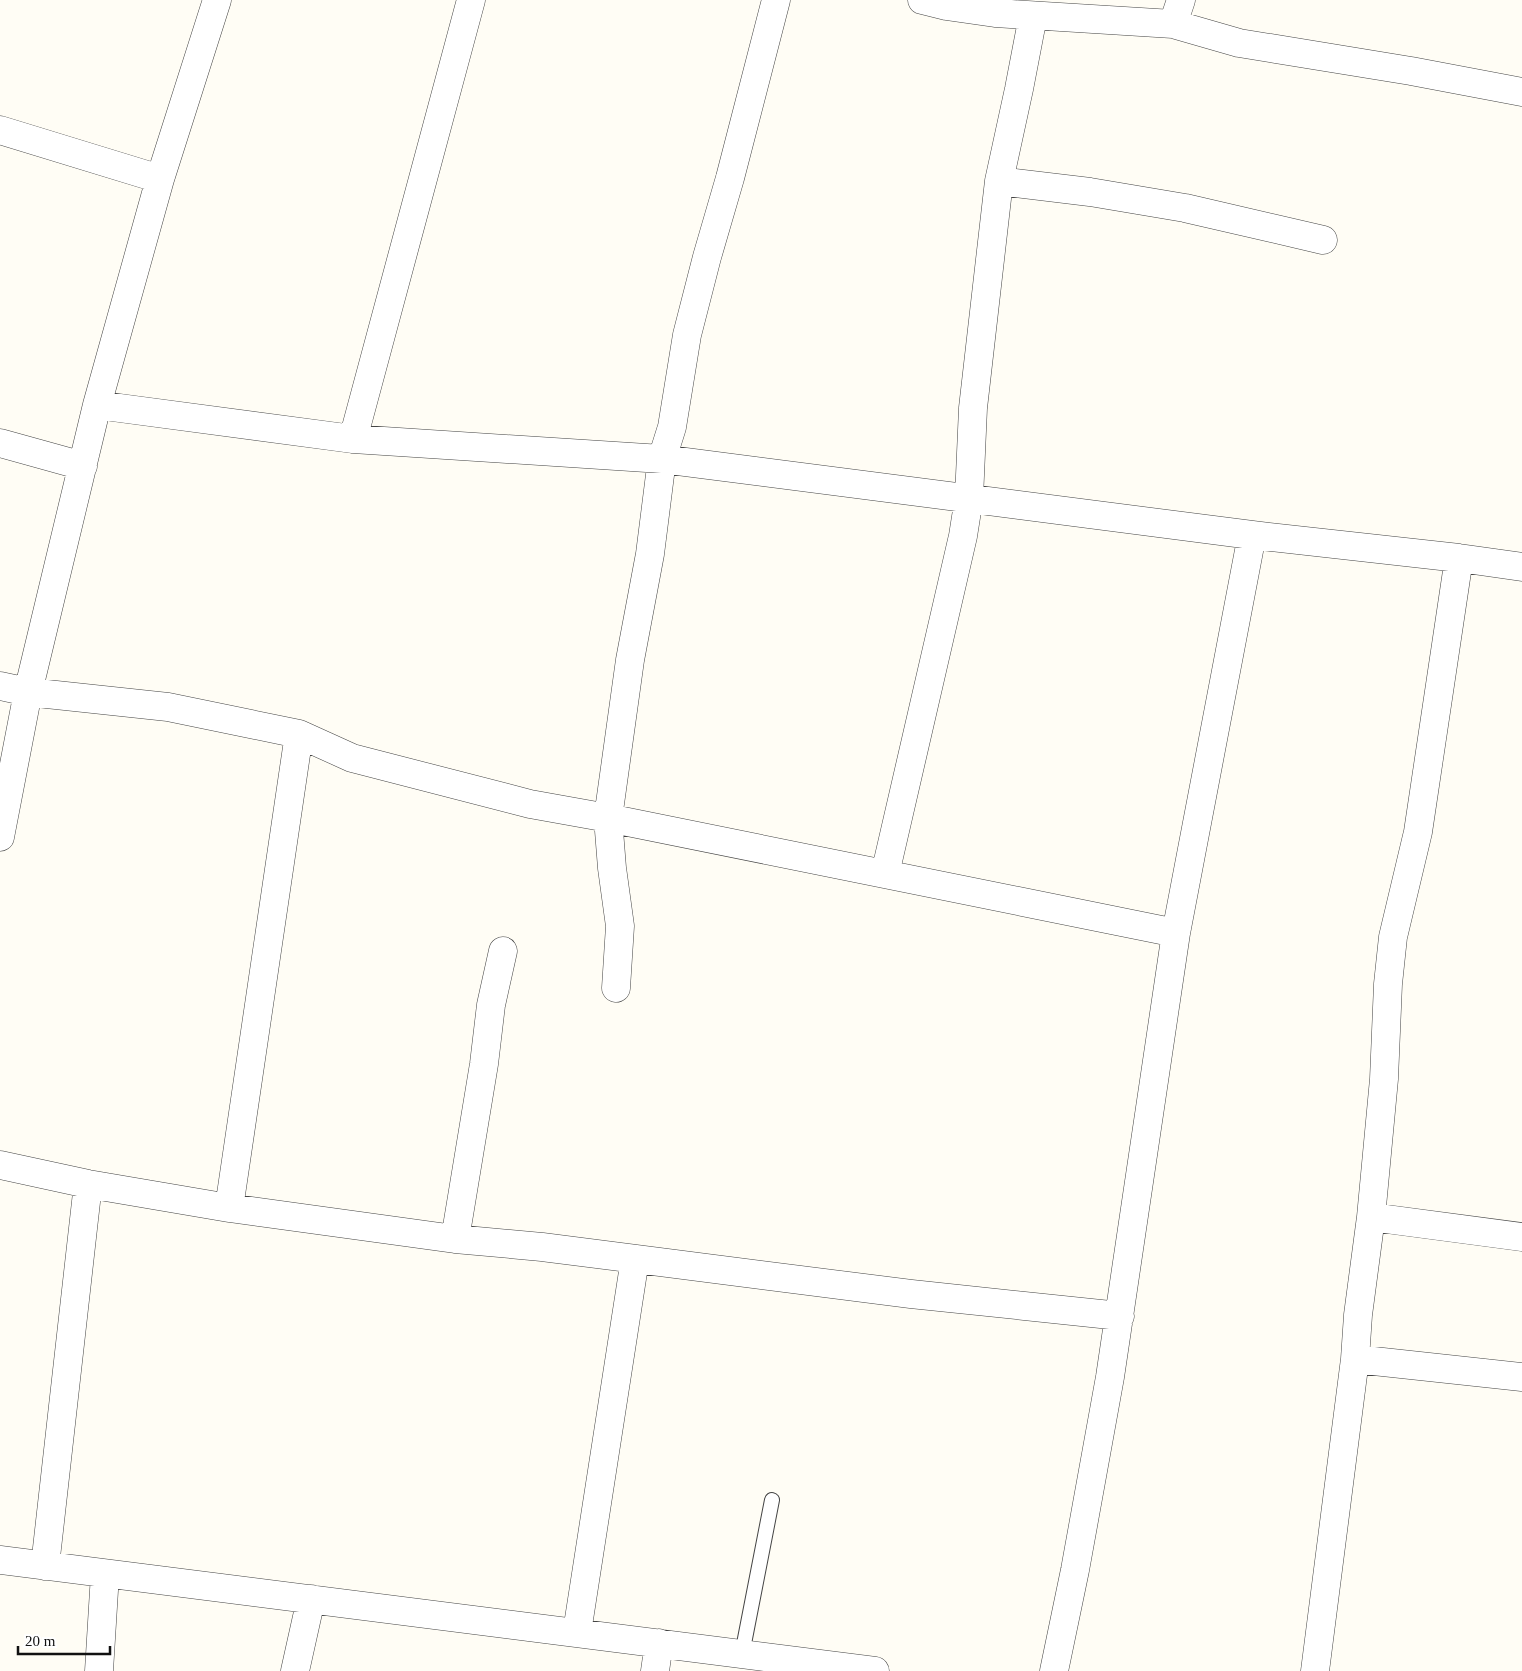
<svg xmlns="http://www.w3.org/2000/svg" width="1522" height="1671" font-family="Georgia,serif">
	<style>
		.lines { fill: none; stroke-linecap: round; stroke-linejoin: round }
		.lane-casing { stroke: #444; stroke-width: 16 }
		.street-casing { stroke: #444; stroke-width: 29 }
		.lane { stroke: #fff; stroke-width: 14 }
		.street { stroke: #fff; stroke-width: 28 }
	</style>
	<rect width="100%" height="100%" fill="#fffdf5"/>
	<g class="lines">
		<!-- lane casing -->
		<g class="lane-casing">
			<path id="lane" d="M742 1654 772 1500"/>
		</g>
		<!-- street casing -->
		<g class="street-casing">
			<path id="street" d="M922 0 946 6 995 13 1173 24 1239 43 1411 71 1522 92
				M1173 24 1181 0
				M0 130 160 179
				M999 181 1090 192 1185 208 1323 240
				M97 405 353 439 662 459 1252 535 1459 558 1522 567
				M353 439 471 0
				M0 443 83 466
				M0 686 28 692 168 707 299 734 352 758 530 804 608 818 1176 933
				M0 837 28 692 97 405 160 179 217 0
				M885 874 963 536 969 498 973 408 999 181 1019 89 1033 16
				M616 988 620 926 612 868 608 818 630 660 650 554 662 459 672 427 687 335 707 257 730 178 776 0
				M0 1165 88 1184 229 1208 455 1239 542 1247 911 1294 1120 1316
				M229 1208 299 734
				M1371 1217 1522 1237
				M455 1239 484 1064 491 1005 503 951
				M1355 1359 1522 1377
				M0 1560 875 1671
				M45 1566 88 1184
				M577 1632 635 1259
				M99 1671 105 1574
				M295 1671 311 1599
				M655 1671 659 1643
				M1054 1671 1075 1570 1110 1377 1176 933 1252 535
				M1315 1671 1355 1359 1358 1315 1371 1217 1384 1079 1388 984 1393 937 1418 832 1459 558"/>
		</g>
		<!-- lane -->
		<use href="#lane" class="lane"/>
		<!-- street -->
		<use href="#street" class="street"/>
	</g>
	<!-- scale -->
	<path d="M18 1646v8h92v-8" fill="none" stroke="#111111" stroke-width="2.5"/>
	<text x="25" y="1646" font-size="15" fill="#111111" stroke="#ffffff" stroke-width="4" paint-order="stroke">20 m</text>
</svg>
